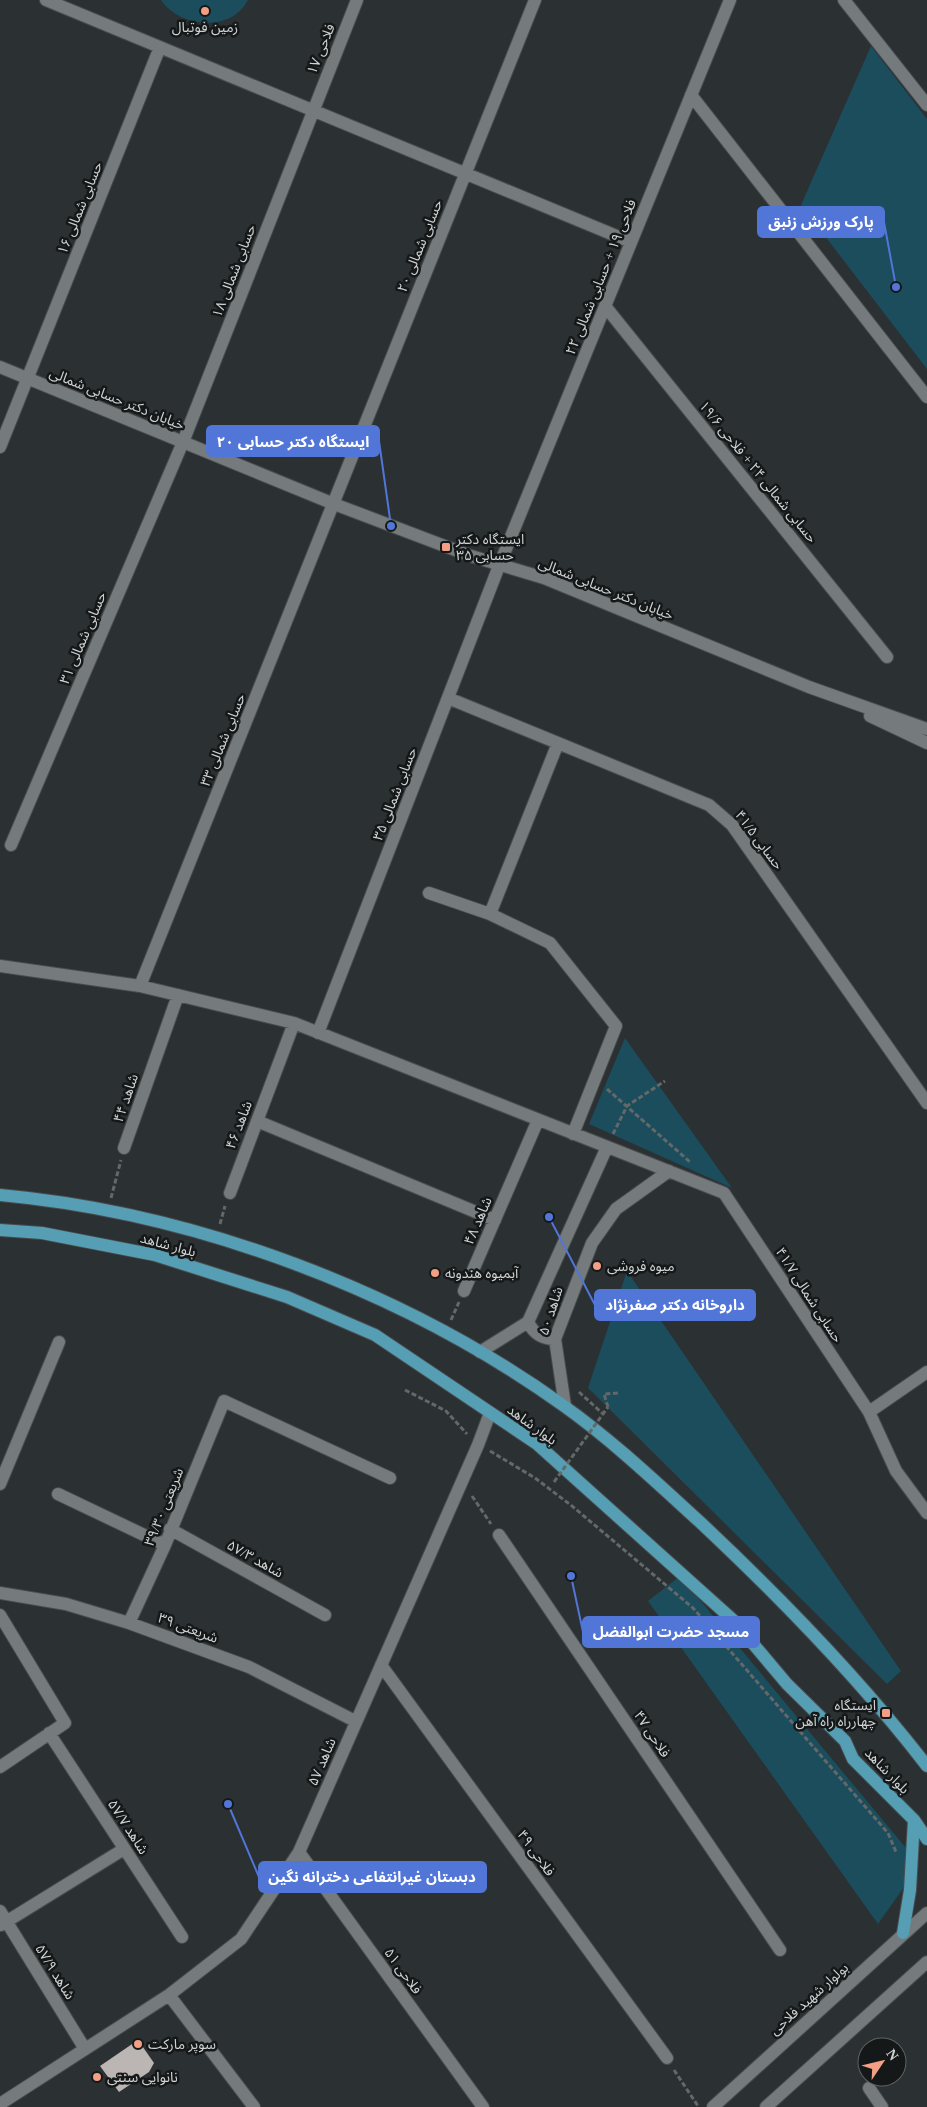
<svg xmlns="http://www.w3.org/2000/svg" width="927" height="2107" font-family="'Times New Roman','Noto Sans Arabic',serif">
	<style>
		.green { fill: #1b4d5d }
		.building { fill: #bbb5b3 }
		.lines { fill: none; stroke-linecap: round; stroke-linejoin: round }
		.street-casing { stroke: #484c4e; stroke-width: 14 }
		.secondary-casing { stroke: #484c4e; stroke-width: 14 }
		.primary-casing { stroke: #484c4e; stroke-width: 14 }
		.path { stroke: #636869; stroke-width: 3; stroke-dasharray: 5 2.5; stroke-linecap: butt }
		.street { stroke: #757b7d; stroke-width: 12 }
		.secondary { stroke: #757b7d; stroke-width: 12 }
		.primary { stroke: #559eb4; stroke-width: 12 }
		.path-bridge { stroke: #636869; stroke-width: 3; stroke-dasharray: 5 2.5; stroke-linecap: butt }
		.poi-dot { fill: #f39f86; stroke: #151818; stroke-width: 2 }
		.labels { text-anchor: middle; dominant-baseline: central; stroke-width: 5; stroke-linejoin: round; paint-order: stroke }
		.poi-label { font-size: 14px; fill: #cfd3d4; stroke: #151818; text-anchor: start }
		.street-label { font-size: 14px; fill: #cfd3d4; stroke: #151818 }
		.leader { fill: none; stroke: #5276d7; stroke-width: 2 }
		.callout-dot { fill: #5276d7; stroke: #151818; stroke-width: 2 }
		.callout { fill: #5276d7; stroke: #5276d7; stroke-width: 2 }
		.callout-label { font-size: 15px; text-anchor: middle; font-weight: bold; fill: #fff }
	</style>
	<rect width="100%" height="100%" fill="#2b3032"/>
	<!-- green -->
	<path class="green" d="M161 0H248C231 33 180 28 161 0Z
		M871 46 927 119V369L801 205Z
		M625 1038 732 1188 589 1124Z
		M627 1271 901 1671 887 1684 588 1388Z
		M680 1576 906 1848 909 1880 878 1924 648 1601Z"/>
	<!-- building -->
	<path class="building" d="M138 2040 154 2063 149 2072 119 2092 100 2066Z"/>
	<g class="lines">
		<!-- street casing -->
		<g class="street-casing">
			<path id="street" d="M46 0 631 242
				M844 0 927 105
				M691 95 927 397
				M605 306 887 657
				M0 447 160 47
				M448 698 709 805 732 825 927 1103
				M11 845 183 442 357 0
				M429 893 490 914 550 943 616 1026 573 1134
				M490 914 558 743
				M0 966 140 986 294 1023 724 1193 869 1412 896 1471 927 1513
				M140 986 535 0
				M318 1033 499 566 730 0
				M257 1121 495 1220
				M124 1148 178 995
				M230 1193 294 1023
				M464 1291 538 1120
				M528 1322C534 1334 542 1339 555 1339
				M480 1352 528 1322 607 1147
				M565 1406 555 1339 592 1243 616 1209 669 1171
				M869 1412 927 1372
				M0 1484 59 1342
				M58 1494 165 1545
				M170 1529 325 1615
				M499 1535 780 1950
				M0 1593 66 1604 129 1623 249 1667 355 1721
				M0 1615 65 1723 0 1767
				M129 1623 165 1545 224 1401 390 1478
				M381 1665 667 2058
				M49 1733 182 1937
				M299 1852 483 2107
				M0 1911 85 2049
				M1 1925 124 1849
				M169 1995 254 2107
				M869 2088 882 2107
				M0 2104 169 1995 241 1939 299 1852 478 1445 490 1413"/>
		</g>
		<!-- secondary casing -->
		<g class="secondary-casing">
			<path id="secondary" d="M0 367 334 504 471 556 544 578 809 687 927 729
				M870 716 927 743
				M713 2107 927 1913
				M766 2107 927 1962"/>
		</g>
		<!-- primary casing -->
		<g class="primary-casing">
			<path id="primary" d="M0 1195C196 1213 404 1291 564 1406 613 1441 657 1483 701 1523 782 1599 859 1678 927 1766
				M0 1230 42 1233 155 1255 287 1297 375 1335 537 1444 733 1620 787 1684 845 1741 853 1759 914 1820 927 1839
				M903 1933 910 1890 914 1820"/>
		</g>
		<!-- path -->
		<path class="path" d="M607 1089 690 1162
			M613 1134 627 1106 665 1081
			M111 1198 121 1160
			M220 1224 225 1206
			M451 1320 459 1302
			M405 1390 446 1411 467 1434
			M579 1392 602 1413
			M608 1407 604 1394 619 1393
			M490 1451 535 1478 572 1506 693 1608 888 1833 896 1852
			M472 1496 491 1524
			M674 2070 698 2106"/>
		<!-- street -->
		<use href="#street" class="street"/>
		<!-- secondary -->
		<use href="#secondary" class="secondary"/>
		<!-- primary -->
		<use href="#primary" class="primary"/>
		<!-- path-bridge -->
		<path class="path-bridge" d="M554 1482 608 1407"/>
	</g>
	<!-- markers -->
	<g class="poi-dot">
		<circle cx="205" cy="11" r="5"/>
		<rect x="441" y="542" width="10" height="10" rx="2.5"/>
		<circle cx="597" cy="1266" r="5"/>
		<circle cx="435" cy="1273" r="5"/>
		<rect x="881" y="1708" width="10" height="10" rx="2.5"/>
		<circle cx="138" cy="2044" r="5"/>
		<circle cx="97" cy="2077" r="5"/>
	</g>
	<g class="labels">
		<!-- poi labels -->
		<g class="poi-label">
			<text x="205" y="27" text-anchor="middle">زمین فوتبال</text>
			<text x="456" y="539">ایستگاه دکتر<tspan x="456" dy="16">حسابی ۳۵</tspan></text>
			<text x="607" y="1266">میوه فروشی</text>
			<text x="445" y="1273">آبمیوه هندونه</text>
			<text x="876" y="1705" text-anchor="end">ایستگاه<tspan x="876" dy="16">چهارراه راه آهن</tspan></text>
			<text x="148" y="2044">سوپر مارکت</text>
			<text x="107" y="2077">نانوایی سنتی</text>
		</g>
		<!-- street labels -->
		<g class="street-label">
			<text transform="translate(321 49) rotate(-68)">فلاحی ۱۷</text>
			<text transform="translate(80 208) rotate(-68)">حسابی شمالی ۱۶</text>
			<text transform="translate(420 246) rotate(-68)">حسابی شمالی ۲۰</text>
			<text transform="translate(234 271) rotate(-69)">حسابی شمالی ۱۸</text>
			<text transform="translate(601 277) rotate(-68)">فلاحی ۱۹ + حسابی شمالی ۲۲</text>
			<text transform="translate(117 399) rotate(22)">خیابان دکتر حسابی شمالی</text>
			<text transform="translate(758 472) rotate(51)">حسابی شمالی ۲۴ + فلاحی ۱۹/۶</text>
			<text transform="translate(606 589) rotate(22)">خیابان دکتر حسابی شمالی</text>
			<text transform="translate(83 638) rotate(-67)">حسابی شمالی ۳۱</text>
			<text transform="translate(223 740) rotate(-68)">حسابی شمالی ۳۳</text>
			<text transform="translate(395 794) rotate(-69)">حسابی شمالی ۳۵</text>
			<text transform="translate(759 840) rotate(53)">حسابی ۴۱/۵</text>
			<text transform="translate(126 1098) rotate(-71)">شاهد ۴۴</text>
			<text transform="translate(239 1125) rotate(-69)">شاهد ۴۶</text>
			<text transform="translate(478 1221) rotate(-67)">شاهد ۴۸</text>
			<text transform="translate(168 1245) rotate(15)">بلوار شاهد</text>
			<text transform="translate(809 1295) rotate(57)">حسابی شمالی ۴۱/۷</text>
			<text transform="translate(551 1311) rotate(-72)">شاهد ۵۰</text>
			<text transform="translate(532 1425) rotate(36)">بلوار شاهد</text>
			<text transform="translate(164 1507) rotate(-68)">شریعتی ۳۹/۳۰</text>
			<text transform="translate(255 1559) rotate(29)">شاهد ۵۷/۳</text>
			<text transform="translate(188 1628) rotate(20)">شریعتی ۳۹</text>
			<text transform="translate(652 1734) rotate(56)">فلاحی ۴۷</text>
			<text transform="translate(322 1762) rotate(-67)">شاهد ۵۷</text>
			<text transform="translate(887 1771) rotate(46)">بلوار شاهد</text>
			<text transform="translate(128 1827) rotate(57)">شاهد ۵۷/۷</text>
			<text transform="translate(536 1853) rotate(54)">فلاحی ۴۹</text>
			<text transform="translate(403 1971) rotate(54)">فلاحی ۵۱</text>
			<text transform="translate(55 1972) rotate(58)">شاهد ۵۷/۹</text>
			<text transform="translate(809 1999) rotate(-42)">بولوار شهید فلاحی</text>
		</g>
	</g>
	<!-- callouts -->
	<path class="leader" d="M896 287L884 222M391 526L379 441M549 1217L595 1305M571 1576L583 1632M228 1804L259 1877"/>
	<g class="callout-dot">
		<circle cx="896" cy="287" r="5"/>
		<circle cx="391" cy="526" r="5"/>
		<circle cx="549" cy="1217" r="5"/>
		<circle cx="571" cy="1576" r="5"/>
		<circle cx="228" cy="1804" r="5"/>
	</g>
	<g class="callout">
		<rect x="758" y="207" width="126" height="30" rx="5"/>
		<rect x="207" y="426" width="172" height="30" rx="5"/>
		<rect x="595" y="1290" width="160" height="30" rx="5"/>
		<rect x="583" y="1617" width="176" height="30" rx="5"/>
		<rect x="259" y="1862" width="227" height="30" rx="5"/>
	</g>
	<g class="callout-label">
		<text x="821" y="227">پارک ورزش زنبق</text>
		<text x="293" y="447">ایستگاه دکتر حسابی ۲۰</text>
		<text x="675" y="1310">داروخانه دکتر صفرنژاد</text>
		<text x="671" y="1637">مسجد حضرت ابوالفضل</text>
		<text x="372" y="1882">دبستان غیرانتفاعی دخترانه نگین</text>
	</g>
	<!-- north arrow -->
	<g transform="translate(882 2062) rotate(55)"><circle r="24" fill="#151818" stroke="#5f6363"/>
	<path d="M0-4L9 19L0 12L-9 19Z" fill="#f39f86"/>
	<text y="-8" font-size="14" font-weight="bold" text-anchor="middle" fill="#cfd3d4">N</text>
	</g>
</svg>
